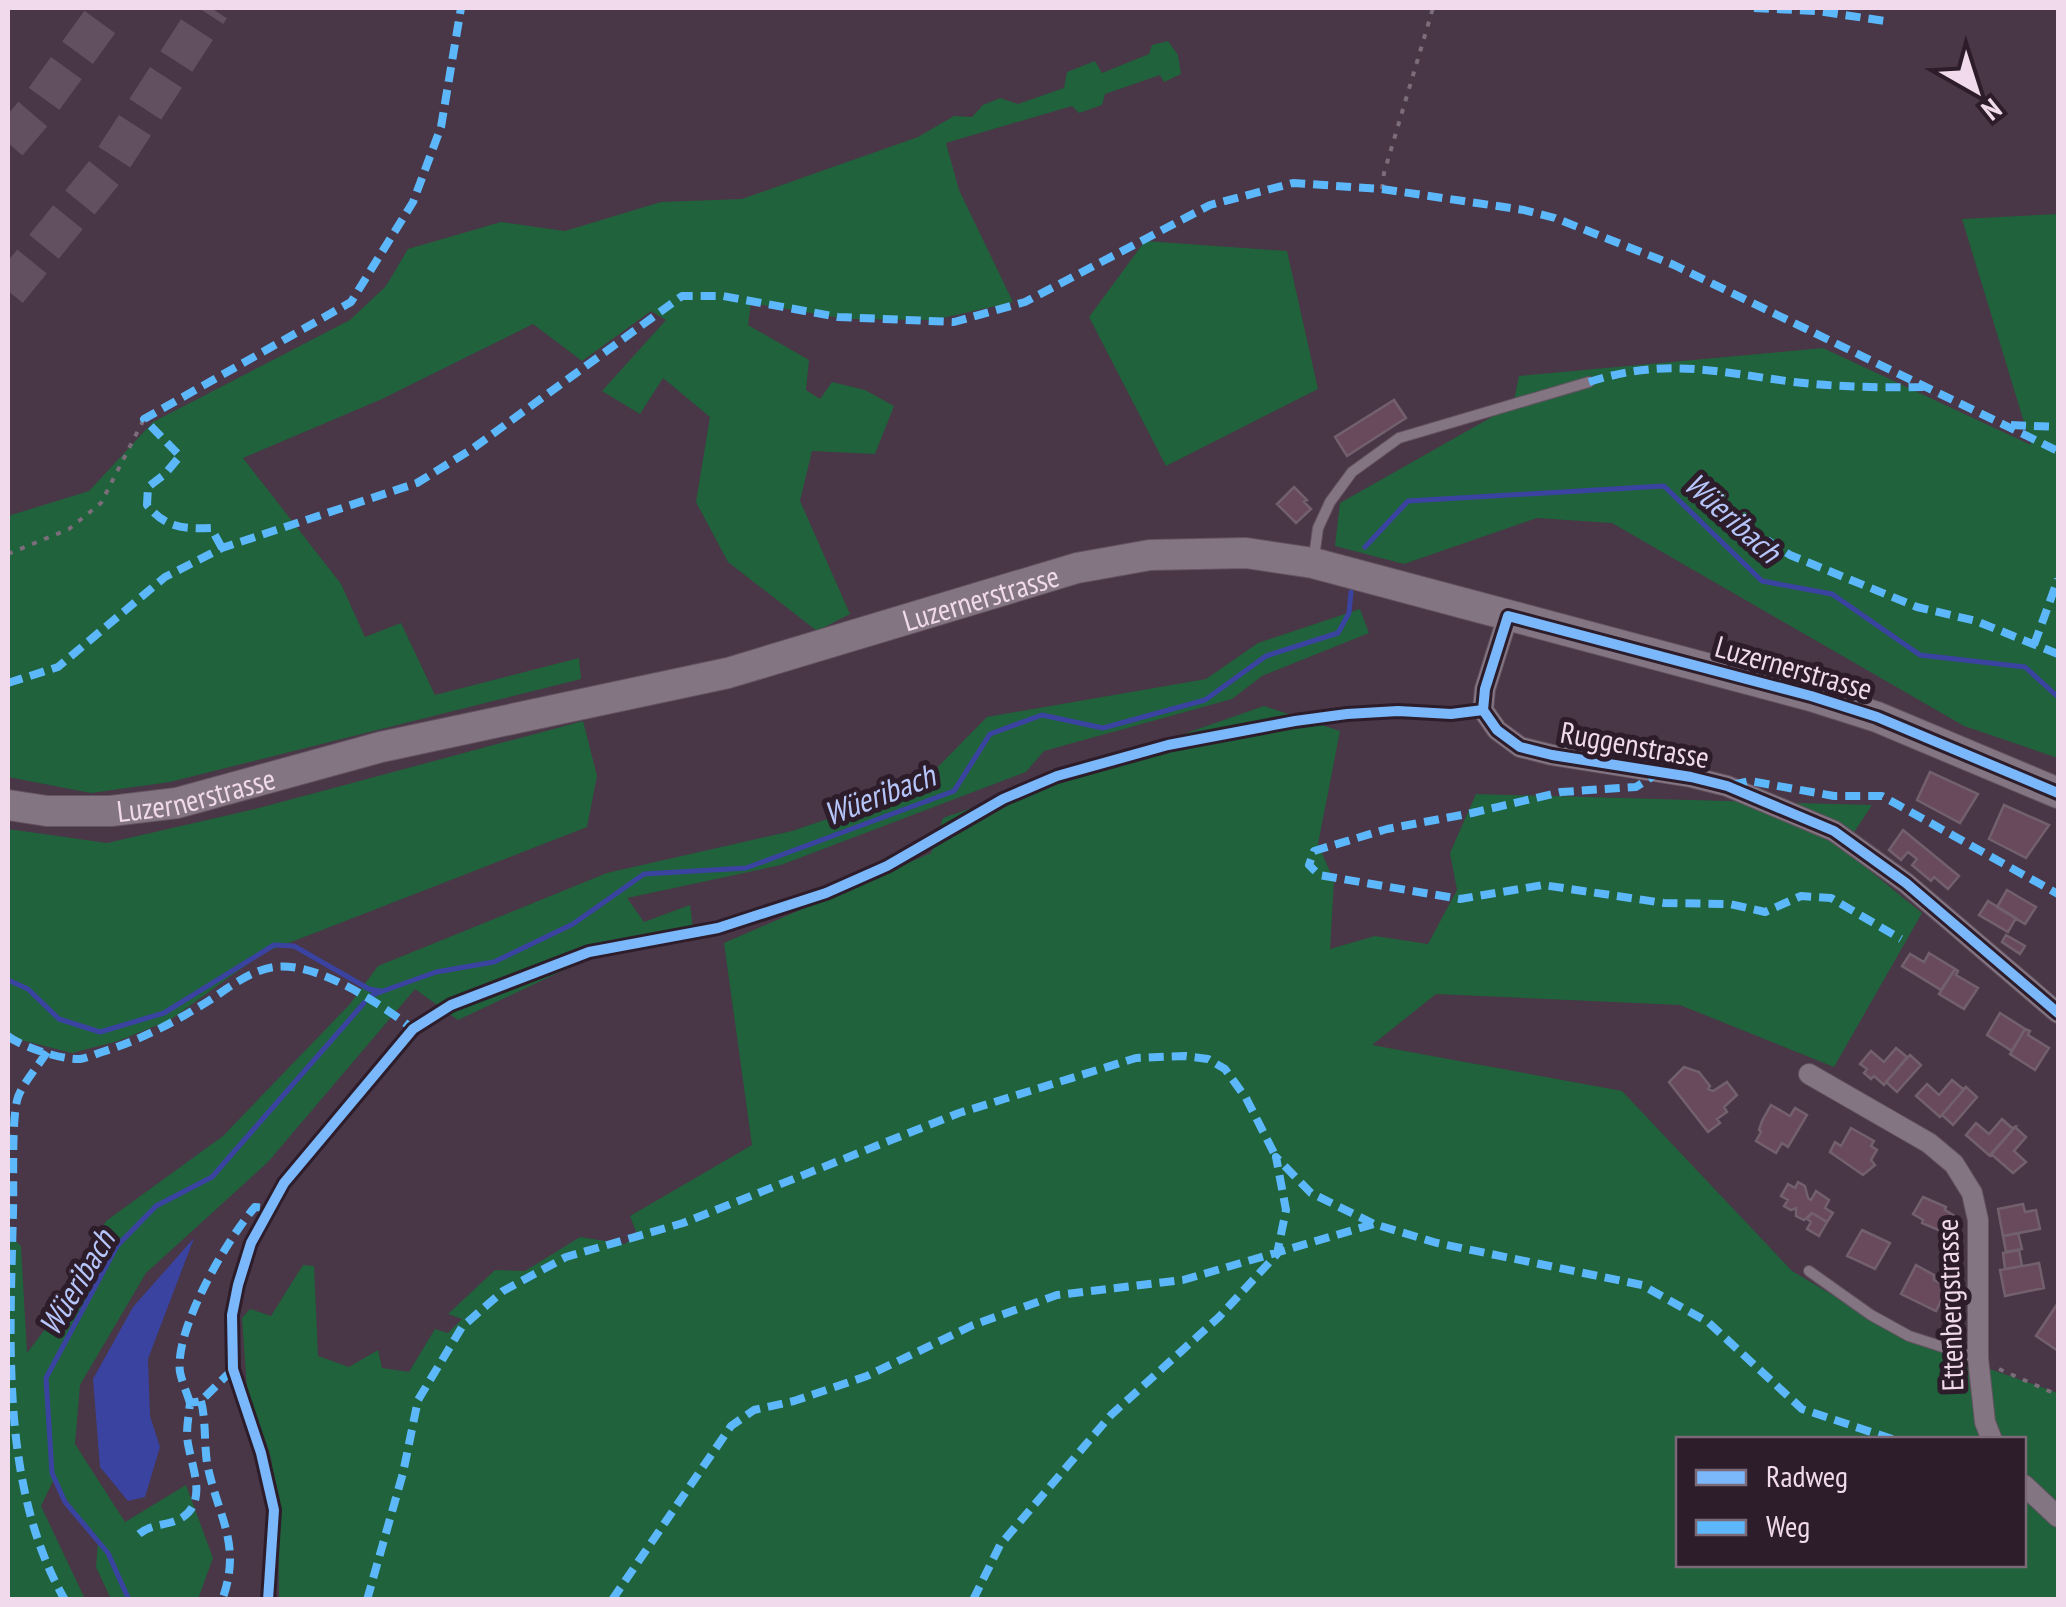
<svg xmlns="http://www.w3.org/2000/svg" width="2066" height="1607" font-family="'PT Sans Narrow',sans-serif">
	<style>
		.green { fill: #20623c; fill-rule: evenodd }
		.water { fill: #3a43a0 }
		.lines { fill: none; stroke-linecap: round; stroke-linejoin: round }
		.stream { stroke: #3a43a0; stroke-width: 5 }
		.building { fill: #694a5d; stroke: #72616c; stroke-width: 2.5 }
		.motorway-tunnel { stroke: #624f5f; stroke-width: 38; stroke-dasharray: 38 19; stroke-linecap: butt }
		.service-casing { stroke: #645362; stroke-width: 12 }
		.minor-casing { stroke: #645362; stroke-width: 22 }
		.secondary-casing { stroke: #645362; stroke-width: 32 }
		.path { stroke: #7b6d79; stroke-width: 4; stroke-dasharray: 5 8; stroke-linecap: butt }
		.service { stroke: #847582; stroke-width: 10 }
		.minor { stroke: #847582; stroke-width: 20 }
		.secondary { stroke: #847582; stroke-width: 30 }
		.quiet { stroke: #5cb8fa; stroke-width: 8; stroke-dasharray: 15 8; stroke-linecap: butt }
		.cycleway-casing { stroke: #2d1d2a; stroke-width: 16 }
		.cycleway { stroke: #7ab7fb; stroke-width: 10 }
		.labels { text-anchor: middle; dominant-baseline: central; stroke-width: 10; stroke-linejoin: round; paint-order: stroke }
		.street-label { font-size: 30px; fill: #f0daec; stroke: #2d1d2a }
		.water-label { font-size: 32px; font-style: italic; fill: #b6c5fa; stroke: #2d1d2a }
	</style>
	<rect width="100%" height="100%" fill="#493646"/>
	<!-- green -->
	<path class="green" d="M1168 41 1178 55 1181 74 1164 82 1160 75 1105 94 1102 105 1079 113 1072 106 946 143 959 190 1013 302 934 320 846 319 751 303 748 325 809 360 806 390 820 399 832 382 865 390 894 406 875 454 812 451 800 501 850 614 817 631 728 562 696 502 710 417 663 378 640 414 602 391 666 320 651 311 582 361 533 324 382 399 243 458 341 584 365 637 401 623 435 695 579 658 581 679 170 782 91 793 8 777V516L89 491 153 422 350 320 386 286 408 249 501 222 565 231 661 202 742 199 918 137 954 116 972 117 983 105 1000 98 1018 104 1064 88 1067 72 1095 61 1102 73 1149 54 1152 45Z
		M2058 214V758L1964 726 1612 523 1537 518 1404 564 1335 546 1340 503 1513 405 1519 376 1823 348 2031 445 1962 219Z
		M1145 241 1287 251 1318 389 1166 466 1089 317Z
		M1360 609 1369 633 1262 676 1232 699 1044 751 1026 772 781 865 627 898 644 922 690 905 693 928 639 935 458 1020 415 989 268 1162 146 1273 80 1385 75 1444 125 1522 186 1485 213 1558 198 1599H111L96 1567 98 1542 53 1481 41 1506 85 1599H8V1234L21 1246 27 1353 64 1304 106 1221 223 1136 350 1004 378 966 607 873 792 831 916 789 987 717 1206 679 1258 643Z
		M1264 706 1340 731 1318 844 1334 881 1330 949 1375 936 1428 944 1457 890 1450 853 1476 794 1872 805 1843 849 1922 913 1834 1067 1680 1005 1436 994 1372 1045 1622 1091 1792 1271 1910 1341 2058 1393V1599H279L278 1513 271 1458 247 1389 242 1318 250 1309 271 1316 303 1265 314 1266 318 1356 349 1367 378 1350 382 1368 409 1372 435 1329 448 1333 462 1319 448 1314 495 1270 525 1271 580 1237 625 1244 637 1234 630 1216 752 1145 724 943 931 853 943 818ZM1678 1440H2024V1564H1678Z
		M583 721 597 776 587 827 263 953 170 1020 118 1041 72 1053 21 1040 8 1031V829L107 843 259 808Z"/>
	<!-- water -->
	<path class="water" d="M194 1238 148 1359 150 1416 160 1447 145 1497 128 1501 100 1467 93 1379 133 1307Z"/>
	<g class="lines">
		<!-- stream -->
		<path class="stream" d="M1365 547 1408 501 1664 486 1762 581 1832 594 1920 655 2025 667 2058 697
			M8 980 28 989 59 1019 100 1032 164 1013 274 945 294 946 369 989 380 991
			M372 995 436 972 494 962 573 924 644 874 746 868 954 791 990 734 1042 715 1103 728 1205 700 1266 656 1338 633 1349 613 1351 592
			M129 1600 108 1553 65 1502 52 1473 46 1378 117 1246 156 1206 212 1177 364 1003"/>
	</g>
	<!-- building -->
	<path class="building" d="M1394 400 1406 418 1347 456 1335 437Z
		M1294 487 1307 500 1304 502 1311 509 1296 523 1277 504Z
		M1930 772 1978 794 1960 823 1917 800Z
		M2004 805 2049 825 2026 858 1989 839Z
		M1903 830 1959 876 1948 889 1934 877 1931 881 1912 865 1917 859 1908 852 1901 860 1889 850Z
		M2007 890 2036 907 2025 924 1997 907Z
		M1988 901 2016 918 2008 932 1979 915Z
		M2006 935 2025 946 2020 954 2002 942Z
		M1929 953 1955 969 1941 990 1902 966 1910 954 1924 962Z
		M1955 969 1958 971 1956 975 1978 988 1964 1009 1939 994Z
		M2000 1013 2025 1029 2012 1051 1987 1035Z
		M2025 1029 2030 1031 2028 1035 2049 1048 2035 1070 2010 1054Z
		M1896 1048 1907 1057 1884 1085 1874 1076 1871 1079 1864 1073 1867 1069 1860 1064 1871 1051 1884 1062Z
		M1910 1055 1921 1065 1897 1092 1886 1082Z
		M1684 1067 1699 1072 1710 1086 1708 1089 1713 1091 1727 1082 1737 1095 1724 1107 1727 1112 1717 1119 1720 1123 1708 1132 1669 1082Z
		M1952 1080 1963 1089 1966 1087 1940 1117 1916 1096 1927 1084 1939 1095Z
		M1966 1087 1977 1097 1953 1125 1942 1115Z
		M1771 1105 1790 1116 1795 1108 1807 1115 1788 1147 1782 1143 1776 1153 1756 1141 1761 1132 1759 1130 1762 1121Z
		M2002 1119 2012 1128 2015 1127 1990 1156 1966 1135 1976 1123 1989 1134Z
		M2015 1127 2026 1137 2014 1151 2026 1162 2013 1173 1991 1154Z
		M1851 1128 1874 1141 1871 1146 1877 1150 1871 1160 1875 1165 1863 1175 1830 1152 1835 1142 1841 1146Z
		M1798 1182 1805 1186 1808 1198 1811 1200 1816 1191 1829 1200 1825 1208 1833 1213 1827 1222 1812 1213 1804 1220 1796 1216V1208L1791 1210 1784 1206 1788 1200 1781 1196 1788 1184 1795 1188Z
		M1923 1197 1946 1207 1945 1210 1953 1215 1943 1232 1922 1223 1923 1220 1913 1214Z
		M2023 1204 2025 1212 2036 1210 2040 1229 2003 1236 1998 1209Z
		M1812 1213 1827 1222 1819 1236 1807 1229 1811 1222 1807 1219Z
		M1862 1230 1890 1243 1875 1269 1847 1256Z
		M2018 1233 2022 1249 2006 1252 2003 1236Z
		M2019 1250 2022 1266 2005 1269 2003 1253Z
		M2039 1263 2044 1288 2005 1296 2000 1270Z
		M1916 1265 1934 1275V1280L1948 1287 1936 1311 1901 1294Z
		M2058 1303V1351L2036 1336Z"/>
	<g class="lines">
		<!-- motorway-tunnel -->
		<path class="motorway-tunnel" d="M8 143 33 114 110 8
			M8 291 104 173 211 8"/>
		<!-- service casing -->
		<g class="service-casing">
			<path id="service" d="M1314 557 1318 528 1330 502 1352 472 1399 438 1589 382
				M1809 1271 1871 1315 1909 1336 1977 1358"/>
		</g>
		<!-- minor casing -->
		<g class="minor-casing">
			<path id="minor" d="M1508 616 1485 689 1483 710 1497 730 1520 747 1552 755 1691 777 1727 786 1834 831 1906 883 2058 1013
				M1809 1074 1929 1143 1954 1164 1972 1193 1978 1220V1358L1985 1422 1992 1440
				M2024 1485 2058 1517"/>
		</g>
		<!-- secondary casing -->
		<g class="secondary-casing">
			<g id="secondary">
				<path id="s1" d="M8 805 47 811H111L177 803 381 747 728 673 1077 568 1150 555 1246 553 1313 563 1811 696 1877 717 2058 793"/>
			</g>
		</g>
		<!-- path -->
		<path class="path" d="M1382 189 1384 173 1433 8
			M8 554 69 529 101 503 144 419
			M1999 1369 2058 1395"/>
		<!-- service -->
		<use href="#service" class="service"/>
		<!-- minor -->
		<use href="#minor" class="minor"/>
		<!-- secondary -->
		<use href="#secondary" class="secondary"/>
		<!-- quiet -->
		<path class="quiet" d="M1754 8 1817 11 1885 21
			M1589 382C1667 357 1717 372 1794 382 1837 387 1882 388 1925 387
			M2011 425 2058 427
			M1767 540 1790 555 1917 607 1976 621 2058 654
			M222 548 211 528C182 529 166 528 147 505L148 487 165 474 180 456 144 419 351 302 413 202 441 127 461 8
			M2034 645 2058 579
			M8 683 58 667 165 577 222 548 417 483 472 449 682 296H723L838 317 954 322 1025 302 1210 205 1293 183 1382 189 1524 210 1555 218 1674 265 2058 451
			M1661 771 1636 787 1561 792 1472 813 1387 829 1314 851 1309 865 1319 875 1460 899 1543 885 1664 903 1730 904 1765 912 1801 896 1831 898 1901 939
			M1732 785 1750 781 1834 796H1882L2058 894
			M8 1036C22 1047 62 1060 80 1059 87 1058 96 1054 102 1052 143 1039 177 1021 213 998 231 986 252 970 274 967 316 961 381 1004 413 1029
			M47 1052C38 1066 24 1082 18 1097 11 1118 14 1186 13 1212 10 1341 0 1487 65 1600
			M201 1401C206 1420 204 1442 207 1463 217 1515 243 1544 222 1600
			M190 1403C187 1393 182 1382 180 1372 174 1330 227 1239 255 1207L268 1208
			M139 1534C152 1523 170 1526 183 1517 210 1499 188 1460 187 1435 187 1424 189 1413 190 1403L201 1401 233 1369
			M367 1600 403 1473 418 1400 462 1327 503 1291 566 1257 683 1223 959 1113 1136 1058 1185 1056 1208 1059 1225 1069 1246 1098 1276 1157
			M612 1600 731 1426 754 1410 794 1401 867 1376 973 1325 1057 1295 1183 1280 1374 1224
			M973 1600 1000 1545 1111 1415 1219 1317 1277 1254 1286 1210 1276 1157 1311 1193 1374 1224 1437 1243 1642 1285 1708 1322 1802 1409 1895 1440"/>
		<!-- cycleway casing -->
		<g class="cycleway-casing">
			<path id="cycleway" d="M2058 793 1877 717 1811 696 1508 616 1485 689 1483 710 1497 730 1520 747 1552 755 1691 777 1727 786 1834 831 1906 883 2058 1013
				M268 1600 274 1510 261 1453 233 1369 232 1315 238 1285 251 1243 284 1183 413 1029 451 1005 589 952 718 928 826 893 887 866 1003 799 1057 776 1168 745 1295 721 1347 714 1398 711 1451 714 1483 710"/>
		</g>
		<!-- cycleway -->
		<use href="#cycleway" class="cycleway"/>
	</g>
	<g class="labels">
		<!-- street labels -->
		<g class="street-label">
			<text stroke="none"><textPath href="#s1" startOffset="1000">Luzernerstrasse</textPath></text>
			<text transform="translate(1794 667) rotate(16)">Luzernerstrasse</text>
			<text transform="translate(1635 744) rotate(10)">Ruggenstrasse</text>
			<text stroke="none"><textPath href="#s1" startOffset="190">Luzernerstrasse</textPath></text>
			<text transform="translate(1949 1305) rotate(-92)">Ettenbergstrasse</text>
		</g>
		<!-- water labels -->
		<g class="water-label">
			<text transform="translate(1733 517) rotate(42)">Wüeribach</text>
			<text transform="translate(879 794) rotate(-21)">Wüeribach</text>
			<text transform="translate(76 1282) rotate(-59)">Wüeribach</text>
		</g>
	</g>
	<!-- border -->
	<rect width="2066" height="1607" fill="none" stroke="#f0daec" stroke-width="20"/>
	<!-- legend -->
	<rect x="1676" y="1437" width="350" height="130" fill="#2d1d2a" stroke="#7b6978" stroke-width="2.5"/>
	<rect x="1696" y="1470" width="50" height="15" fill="#7ab7fb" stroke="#7b6978" stroke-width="2.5"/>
	<text x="1766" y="1487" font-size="30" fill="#f0daec">Radweg</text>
	<rect x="1696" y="1520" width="50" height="15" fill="#5cb8fa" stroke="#7b6978" stroke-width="2.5"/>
	<text x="1766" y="1537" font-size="30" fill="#f0daec">Weg</text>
	<!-- north arrow -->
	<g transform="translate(1976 90) rotate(141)" stroke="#2d1d2a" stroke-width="8" paint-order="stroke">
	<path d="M0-8L18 38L0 25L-18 38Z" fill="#f0daec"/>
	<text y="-15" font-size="28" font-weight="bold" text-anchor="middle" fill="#f0daec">N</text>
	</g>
</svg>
